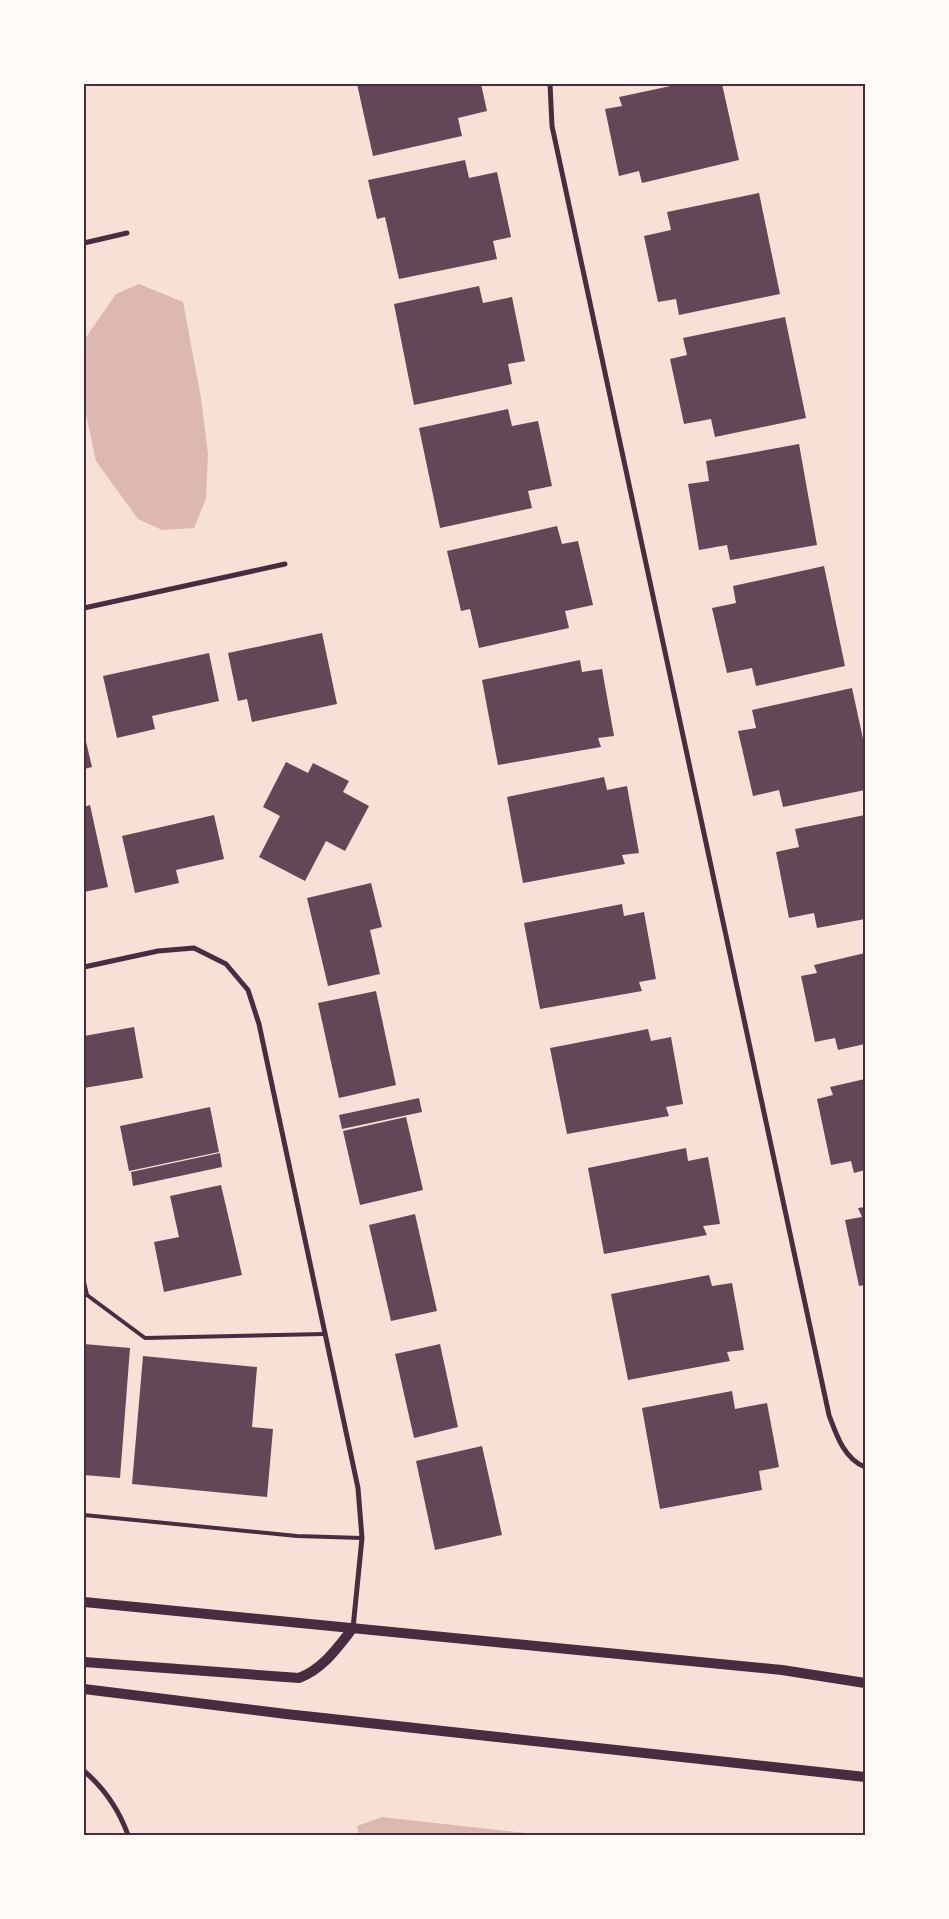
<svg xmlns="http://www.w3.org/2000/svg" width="949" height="1919" font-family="Figtree,sans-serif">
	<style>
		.water { fill: #dcb8b0 }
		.building { fill: #644757 }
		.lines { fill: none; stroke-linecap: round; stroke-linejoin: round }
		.service { stroke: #4a2c40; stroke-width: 4 }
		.minor { stroke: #4a2c40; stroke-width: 5 }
		.secondary { stroke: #4a2c40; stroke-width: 10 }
		.neatline { fill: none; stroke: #4a2c40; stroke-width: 2 }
	</style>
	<rect width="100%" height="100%" fill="#f7e1d7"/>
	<!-- water -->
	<path class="water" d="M139 284 183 302 201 398 208 454 206 499 194 528 162 530 138 519 96 461 84 405V340L116 294Z
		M382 1817 544 1835H359L357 1826Z"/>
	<!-- building -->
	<path class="building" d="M357 84H481L487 111 458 118 462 136 373 156Z
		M680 84H722L739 160 642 183 639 171 619 176 605 109 622 106 619 97Z
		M465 160 469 178 497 172 511 237 493 241 497 259 399 279 385 217 377 219 368 180Z
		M759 193 780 294 679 315 676 299 658 302 644 236 671 230 667 212Z
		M479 286 483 303 512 297 525 361 508 364 512 384 414 405 394 304Z
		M785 317 806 418 715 437 711 419 684 424 670 359 687 355 683 338Z
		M508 409 512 426 538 421 552 486 528 491 532 508 440 528 419 428Z
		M799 444 817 545 730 560 727 545 699 550 688 484 709 481 706 461Z
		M557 526 562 544 578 541 593 605 565 611 569 628 479 648 470 609 461 611 447 551Z
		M824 566 845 666 756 686 752 668 727 673 712 608 736 603 733 586Z
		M322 633 337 704 252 722 247 699 238 701 228 653Z
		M209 653 219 701 152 716 155 729 117 738 103 676Z
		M580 660 582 672 602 669 614 736 598 738 601 747 498 765 482 680Z
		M852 688 865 748V790L783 807 779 790 753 796 738 731 756 728 752 710Z
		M84 733 92 767 84 769Z
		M286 762 308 773 313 763 349 781 343 792 369 806 345 851 326 841 305 881 259 857 280 816 263 807Z
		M604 777 607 790 627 786 639 853 622 855 625 864 523 883 507 797Z
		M90 805 108 887 84 892V807Z
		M214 815 224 859 176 870 179 883 135 893 122 836Z
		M865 815V919L817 928 814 913 789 918 776 852 799 847 795 829Z
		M371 883 382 927 370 930 380 974 328 986 307 898Z
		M622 904 624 916 644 912 656 979 639 982 642 991 540 1009 524 923Z
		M865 953V1044L838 1050 835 1038 815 1042 801 976 817 973 814 965Z
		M376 991 396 1085 339 1098 318 1003Z
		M134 1027 143 1078 84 1088V1036Z
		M648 1029 651 1041 671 1037 683 1104 666 1107 669 1116 567 1134 550 1048Z
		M865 1079V1170L854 1173 851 1161 831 1165 817 1099 833 1095 830 1087Z
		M419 1098 422 1112 342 1129 339 1115Z
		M210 1107 219 1152 129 1171 120 1126Z
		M406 1117 423 1190 360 1205 343 1131Z
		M686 1148 688 1161 708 1157 720 1224 703 1226 707 1235 604 1254 588 1168Z
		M220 1153 222 1167 133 1186 131 1172Z
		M221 1185 242 1275 164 1292 154 1242 179 1237 170 1196Z
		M865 1207V1285L859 1286 845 1220 862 1217 858 1208Z
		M415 1214 437 1311 391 1321 369 1225Z
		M709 1275 712 1286 732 1283 744 1350 727 1352 730 1361 628 1380 611 1294Z
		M84 1344 130 1348 120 1478 84 1475Z
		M440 1344 458 1427 414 1438 395 1354Z
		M143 1356 257 1367 252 1427 273 1429 267 1497 132 1484Z
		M732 1391 735 1409 767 1403 779 1467 759 1471 762 1490 660 1509 642 1408Z
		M482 1446 502 1535 435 1550 416 1461Z"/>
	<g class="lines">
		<!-- service -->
		<path class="service" d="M84 1282 87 1295
			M84 1295H87L145 1338 325 1334
			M84 1515 297 1536 362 1538"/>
		<!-- minor -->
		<path class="minor" d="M550 84 552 126 829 1415C836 1434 844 1459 865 1467
			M84 243 127 233
			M84 608 285 564
			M84 967 158 951 194 948 226 964 248 990 259 1024 358 1488 362 1538 353 1628
			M84 1771C104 1788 119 1810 128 1835"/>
		<!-- secondary -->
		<path class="secondary" d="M84 1602 782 1670 865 1683
			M84 1662 299 1678C323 1669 337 1648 353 1628
			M84 1689 286 1714 865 1777"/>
	</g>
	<!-- border -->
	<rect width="949" height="1919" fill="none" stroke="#fffaf5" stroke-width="170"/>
	<rect x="85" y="85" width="779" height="1749" class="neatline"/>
</svg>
